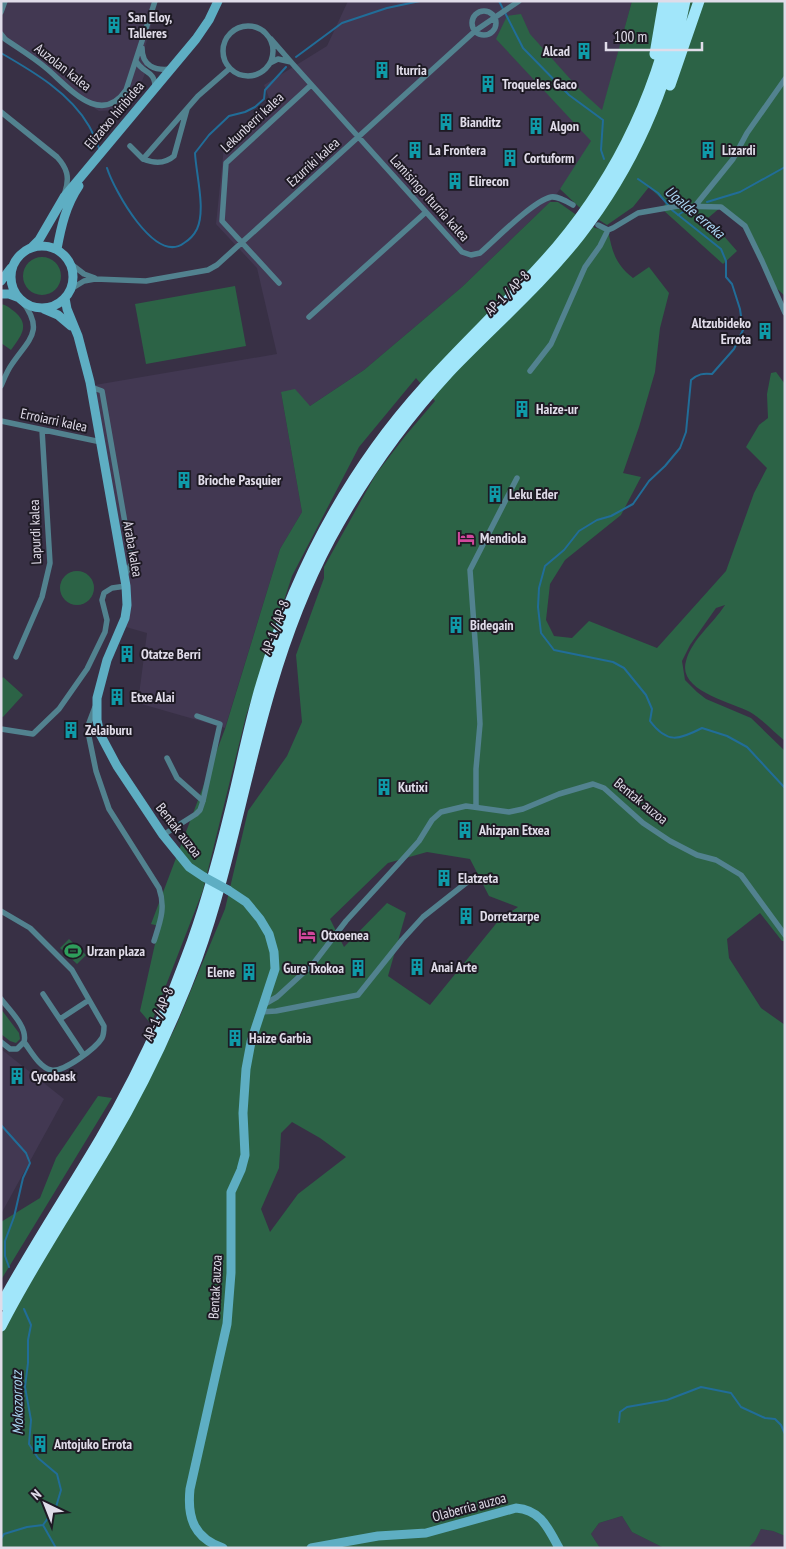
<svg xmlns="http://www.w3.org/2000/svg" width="786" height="1549" font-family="'PT Sans Narrow',sans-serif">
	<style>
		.built { fill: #423852 }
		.green { fill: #2c6346; fill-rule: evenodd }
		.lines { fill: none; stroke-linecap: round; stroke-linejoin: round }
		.stream { stroke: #216d98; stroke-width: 2 }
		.street { stroke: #52828f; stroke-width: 5.5 }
		.secondary { stroke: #5eaec3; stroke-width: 9 }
		.highway { stroke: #a1e6fa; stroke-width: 11 }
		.secondary-bridge { stroke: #5eaec3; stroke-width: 9 }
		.labels { text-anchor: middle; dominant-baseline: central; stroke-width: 4; stroke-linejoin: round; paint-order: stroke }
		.poi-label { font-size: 14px; font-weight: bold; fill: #e0dce9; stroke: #1e1a24; text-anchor: start }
		.street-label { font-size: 14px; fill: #e0dce9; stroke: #1e1a24 }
		.water-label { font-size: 15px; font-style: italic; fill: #acd8f5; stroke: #1e1a24 }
	</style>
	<rect width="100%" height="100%" fill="#383045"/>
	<!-- built -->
	<path class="built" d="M1 1H158L145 47 146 71 142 81 118 110 99 111 80 99 42 67 1 40Z
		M348 1H632L592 149 550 202 462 287 364 370 310 406 281 392 302 512 280 549 225 728 138 703 147 633 119 625 125 604 95 385 277 354 257 268 216 224 224 147 270 100 264 85 327 46Z
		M1 1049 64 1099 1 1214Z
		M622 1516 632 1532 664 1548H600L591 1534 599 1523Z
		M761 1529 773 1531 785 1536V1548H748L755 1540Z"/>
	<!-- green -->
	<path class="green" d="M632 1H785V296L773 285 745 226 721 207 708 218 737 251 723 264 662 209 666 203 649 187 633 207 607 225 579 207 560 189 591 141 496 39 507 16 521 14 530 34 581 91 602 110Z
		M550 202H558L595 228 608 230C612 251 615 264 633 278L649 267 669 293 660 328 655 372 639 427 623 473 641 477 621 515 565 560 550 584 546 620 554 636 572 638 589 621 657 648 726 571 754 493 767 468 746 447 759 425 768 418 767 394 771 373 776 372 785 384V741C774 732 762 719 750 712 732 702 677 691 686 661 692 639 713 624 725 605L716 608 690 645 682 661 685 680 697 692 706 699 751 718 785 751V941H782L760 913 727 939 729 958 761 1008 785 1025V1536L773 1531 761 1529 755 1541 748 1548H664L632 1532 622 1516 599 1523 591 1534 600 1548H1V1333L140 1097 176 1026 225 909 248 811 287 756 302 722 296 655 324 578V567L376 474 406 435 435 401 416 378 359 447 292 576 246 716 203 890 151 1024 140 1011 159 926 151 924 225 729 280 549 302 512 281 392 295 389 310 406 364 370 462 287ZM427 852 470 859 489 896 518 907 499 920 430 1005 388 976 406 913 387 903 344 947 330 919 388 863ZM292 1122 320 1138 346 1157 298 1194 270 1232 261 1209 279 1168 281 1133Z
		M23 276a19 19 0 1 1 38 0a19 19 0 1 1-38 0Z
		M235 286 246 346 146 364 135 304Z
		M1 304C7 305 11 309 15 312 31 326 20 337 11 350L1 343Z
		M60 588a17 17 0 1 1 34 0a17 17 0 1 1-34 0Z
		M3 677 23 695 3 717 1 716V680Z
		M69 939 86 955 77 964 60 948Z
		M1 1009 19 1033 20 1039 16 1043 10 1041 1 1034Z
		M98 1096 112 1098 1 1280V1222L40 1198 56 1158Z"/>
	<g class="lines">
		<!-- stream -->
		<path class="stream" d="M499 1 523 48 569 95 603 120 601 150 604 159
			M1 53C34 72 70 93 89 126 93 133 96 141 99 148
			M296 57 342 23 387 8 420 1
			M107 168C114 190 155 265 184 243 189 240 194 235 197 229 206 210 196 174 195 153L209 135 229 116 245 112 255 107 264 99 265 90 286 67
			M638 179 658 193 669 206
			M707 202 740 192 785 167
			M672 210 721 249 726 261V277L732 284 740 309 743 330 734 349 712 374C703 373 698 374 691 380L686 432 680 448 665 466 649 481 633 504 611 516 597 520 579 531 564 550 545 566 539 588 538 607 541 633 554 650 613 662 624 668 646 695 652 709 650 721C667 744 679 740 702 728L727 736 747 747 785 788
			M678 215 686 210
			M1 1125 26 1153 30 1163 23 1178 14 1217 5 1241V1256L9 1267
			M619 1422 620 1412 627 1407 667 1400 701 1387 731 1393 741 1407 765 1418 775 1419 781 1425 785 1434
			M43 1525 56 1548
			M1 1539 4 1534 27 1527 43 1525 56 1507 61 1490 57 1474 38 1458 29 1444 31 1420 25 1387 28 1363V1340L31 1325 24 1309"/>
		<!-- street -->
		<path class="street" d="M472 23a12 12 0 1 1 24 0a12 12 0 1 1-24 0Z
			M1 12 5 1
			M223 51a25 25 0 1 1 50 0a25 25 0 1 1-50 0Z
			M1 34 5 39C18 48 33 57 46 68 68 86 100 128 126 90L155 1
			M142 48C142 66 155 71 171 69
			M136 61C143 74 155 70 155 87
			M291 62 462 252 471 255 480 253C495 240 533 201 551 197 558 196 566 201 573 205
			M270 63 278 59 291 62 271 39
			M187 109 174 156C165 164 153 163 143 159L198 96 229 69
			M1 112 57 157C67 168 70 177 65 192
			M130 146 143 159
			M695 206 733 159 747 133 785 79
			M598 225 608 230 613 228 638 213 678 206 721 207 745 226 762 261 785 313
			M71 264 84 274 95 278
			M279 283 222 221 226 163 311 85
			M71 289 84 281 95 279 146 281 208 270 217 265 475 31 519 1
			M309 317 426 212
			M530 371 551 344 585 267 600 246 608 230
			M1 386C4 379 7 371 12 364 29 339 45 331 22 301
			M91 387 102 391 132 563 124 576
			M1 421 101 442
			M16 657 42 597 50 563 42 430
			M95 707 89 723 88 732 96 771 109 809 159 888C166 908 160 922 154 941
			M1 729 33 734 59 709 87 669 105 632 107 620 102 600 104 593 112 588 126 586
			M167 758 177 778 203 801
			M476 806V769L480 724 477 668 470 570 517 478
			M163 835 196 814 200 810 203 801 220 724 197 716
			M1 911 30 928 72 970 104 1026C104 1031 104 1034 102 1038 96 1048 63 1073 51 1070 39 1067 31 1051 24 1042
			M43 994 83 1054
			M1 999C10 1011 28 1027 24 1042
			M263 1005 277 997 313 964 346 921 401 861 419 841 432 820 441 812 466 806 509 812 523 809 559 794 593 784 604 788 643 823 670 841 697 855 716 860 741 875 785 935
			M260 1012 276 1011 358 995 402 940 423 917 466 883 479 877
			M60 1019 89 1000
			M1 1042 10 1049H17L24 1042"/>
		<!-- secondary -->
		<path class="secondary" d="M11 277a31 31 0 1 1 62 0a31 31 0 1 1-62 0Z
			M32 247 39 240 64 197 196 39 209 20 218 1
			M57 249C61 227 66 205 79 186
			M1 281 11 268
			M1 294H9L17 297
			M65 298 67 309 78 336 90 382 126 586 127 605 125 618 107 660 97 698V720L100 734 117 766 163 835 189 867 204 877
			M44 309 58 315 71 326
			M223 1548C194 1538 187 1518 190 1489L227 1324 231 1273V1192L241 1170 245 1155 243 1113 246 1069 251 1042 275 969 274 952 269 934 260 919 246 902 228 890
			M311 1548 378 1536 426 1533 516 1508C541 1510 548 1528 559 1548"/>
		<!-- highway -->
		<path class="highway" d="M655 54 664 1
			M670 85 699 1
			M1 1305C32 1248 68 1194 101 1138 135 1080 164 1019 187 956 205 909 218 861 230 812 241 769 249 725 262 682 287 598 325 518 376 447 424 379 486 326 541 265 609 191 656 100 675 1
			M1 1326C33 1263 73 1204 109 1143 144 1084 173 1022 197 958 229 869 244 777 271 687 286 636 305 586 330 539 363 478 403 422 449 372 493 326 541 285 580 235 634 166 668 86 685 1"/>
		<!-- secondary-bridge -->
		<path class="secondary-bridge" d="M204 877 228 890"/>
	</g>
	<!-- icons -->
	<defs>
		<g id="building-bare" transform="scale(1.35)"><path d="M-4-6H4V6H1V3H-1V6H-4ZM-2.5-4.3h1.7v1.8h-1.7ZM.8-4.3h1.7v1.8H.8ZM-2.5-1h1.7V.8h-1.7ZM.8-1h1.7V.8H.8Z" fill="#0f9aa8" stroke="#1e1a24" stroke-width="2.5" paint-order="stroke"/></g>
		<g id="hotel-bare" transform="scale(1.35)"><path d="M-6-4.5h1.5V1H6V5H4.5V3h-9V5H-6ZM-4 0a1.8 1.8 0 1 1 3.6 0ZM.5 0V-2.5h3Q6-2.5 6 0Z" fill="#d1479c" stroke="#1e1a24" stroke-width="2.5" paint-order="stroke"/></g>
		<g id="stadium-bare" transform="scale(1.35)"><path d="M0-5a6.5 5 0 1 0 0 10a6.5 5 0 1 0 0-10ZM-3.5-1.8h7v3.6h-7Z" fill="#2e9e5b" stroke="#1e1a24" stroke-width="2.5" paint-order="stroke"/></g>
	</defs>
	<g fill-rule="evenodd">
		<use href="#building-bare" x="114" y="25"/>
		<use href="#building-bare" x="584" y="51"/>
		<use href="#building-bare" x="382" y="70"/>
		<use href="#building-bare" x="488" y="84"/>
		<use href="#building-bare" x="446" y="122"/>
		<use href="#building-bare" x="536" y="126"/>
		<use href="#building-bare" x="415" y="150"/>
		<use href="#building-bare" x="708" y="150"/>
		<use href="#building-bare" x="510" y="158"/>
		<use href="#building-bare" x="455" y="181"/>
		<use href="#building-bare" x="765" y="331"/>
		<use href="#building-bare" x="522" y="409"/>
		<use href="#building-bare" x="184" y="480"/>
		<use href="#building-bare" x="495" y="494"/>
		<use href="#hotel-bare" x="466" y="538"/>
		<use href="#building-bare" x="456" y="625"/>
		<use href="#building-bare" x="127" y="654"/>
		<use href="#building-bare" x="117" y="697"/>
		<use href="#building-bare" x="71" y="730"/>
		<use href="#building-bare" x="384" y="787"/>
		<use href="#building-bare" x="465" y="830"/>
		<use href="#building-bare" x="444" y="878"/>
		<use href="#building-bare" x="466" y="916"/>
		<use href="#hotel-bare" x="307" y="935"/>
		<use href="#stadium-bare" x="73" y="951"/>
		<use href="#building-bare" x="417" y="967"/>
		<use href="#building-bare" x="358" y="968"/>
		<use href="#building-bare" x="249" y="972"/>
		<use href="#building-bare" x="235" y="1038"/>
		<use href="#building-bare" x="17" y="1076"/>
		<use href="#building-bare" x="40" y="1444"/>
	</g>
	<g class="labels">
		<!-- poi labels -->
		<g class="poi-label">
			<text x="128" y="17">San Eloy,<tspan x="128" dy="16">Talleres</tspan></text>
			<text x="570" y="51" text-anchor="end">Alcad</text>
			<text x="396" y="70">Iturria</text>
			<text x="502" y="84">Troqueles Gaco</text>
			<text x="460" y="122">Bianditz</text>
			<text x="550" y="126">Algon</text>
			<text x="429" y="150">La Frontera</text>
			<text x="722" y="150">Lizardi</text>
			<text x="524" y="158">Cortuform</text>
			<text x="469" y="181">Elirecon</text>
			<text x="751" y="323" text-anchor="end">Altzubideko<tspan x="751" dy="16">Errota</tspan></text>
			<text x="536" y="409">Haize-ur</text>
			<text x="198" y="480">Brioche Pasquier</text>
			<text x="509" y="494">Leku Eder</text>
			<text x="480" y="538">Mendiola</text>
			<text x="470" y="625">Bidegain</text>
			<text x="141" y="654">Otatze Berri</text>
			<text x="131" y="697">Etxe Alai</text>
			<text x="85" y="730">Zelaiburu</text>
			<text x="398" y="787">Kutixi</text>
			<text x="479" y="830">Ahizpan Etxea</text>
			<text x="458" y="878">Elatzeta</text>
			<text x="480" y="916">Dorretzarpe</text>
			<text x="321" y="935">Otxoenea</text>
			<text x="87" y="951">Urzan plaza</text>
			<text x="431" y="967">Anai Arte</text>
			<text x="344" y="968" text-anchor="end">Gure Txokoa</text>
			<text x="235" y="972" text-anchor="end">Elene</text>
			<text x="249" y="1038">Haize Garbia</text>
			<text x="31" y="1076">Cycobask</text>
			<text x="54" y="1444">Antojuko Errota</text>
		</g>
		<!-- street labels -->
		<g class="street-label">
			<text transform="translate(63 67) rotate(38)">Auzolan kalea</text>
			<text transform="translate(114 115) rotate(-50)">Elizatxo hiribidea</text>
			<text transform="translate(252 122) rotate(-43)">Lekunberri kalea</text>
			<text transform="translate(313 162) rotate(-42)">Ezurriki kalea</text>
			<text transform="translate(430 198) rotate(48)">Lamisingo Iturria kalea</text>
			<text transform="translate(507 293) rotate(-45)">AP-1 / AP-8</text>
			<text transform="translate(54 420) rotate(12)">Erroiarri kalea</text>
			<text transform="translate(35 532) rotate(-92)">Lapurdi kalea</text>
			<text transform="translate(133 549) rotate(80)">Araba kalea</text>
			<text transform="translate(275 627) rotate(-70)">AP-1 / AP-8</text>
			<text transform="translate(641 801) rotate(39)">Bentak auzoa</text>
			<text transform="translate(179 830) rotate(52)">Bentak auzoa</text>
			<text transform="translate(158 1014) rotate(-67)">AP-1 / AP-8</text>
			<text transform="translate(215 1287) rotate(-87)">Bentak auzoa</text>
			<text transform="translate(469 1507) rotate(-15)">Olaberria auzoa</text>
		</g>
		<!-- water labels -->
		<g class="water-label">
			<text transform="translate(695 212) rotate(40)">Ugalde erreka</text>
			<text transform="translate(17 1403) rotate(-91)">Mokozorrotz</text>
		</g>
	</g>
	<!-- border -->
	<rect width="786" height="1549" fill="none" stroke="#e0dce9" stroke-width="5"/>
	<!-- north arrow -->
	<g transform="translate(45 1504) rotate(317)" stroke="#1e1a24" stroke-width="4" paint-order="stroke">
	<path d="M0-4L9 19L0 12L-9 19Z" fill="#e0dce9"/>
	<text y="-8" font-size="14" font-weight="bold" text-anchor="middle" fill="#e0dce9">N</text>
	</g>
	<!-- scale -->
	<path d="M606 42v8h96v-8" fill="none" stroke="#e0dce9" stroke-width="2.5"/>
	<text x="614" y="42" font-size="15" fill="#e0dce9" stroke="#1e1a24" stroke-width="4" paint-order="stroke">100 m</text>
</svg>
